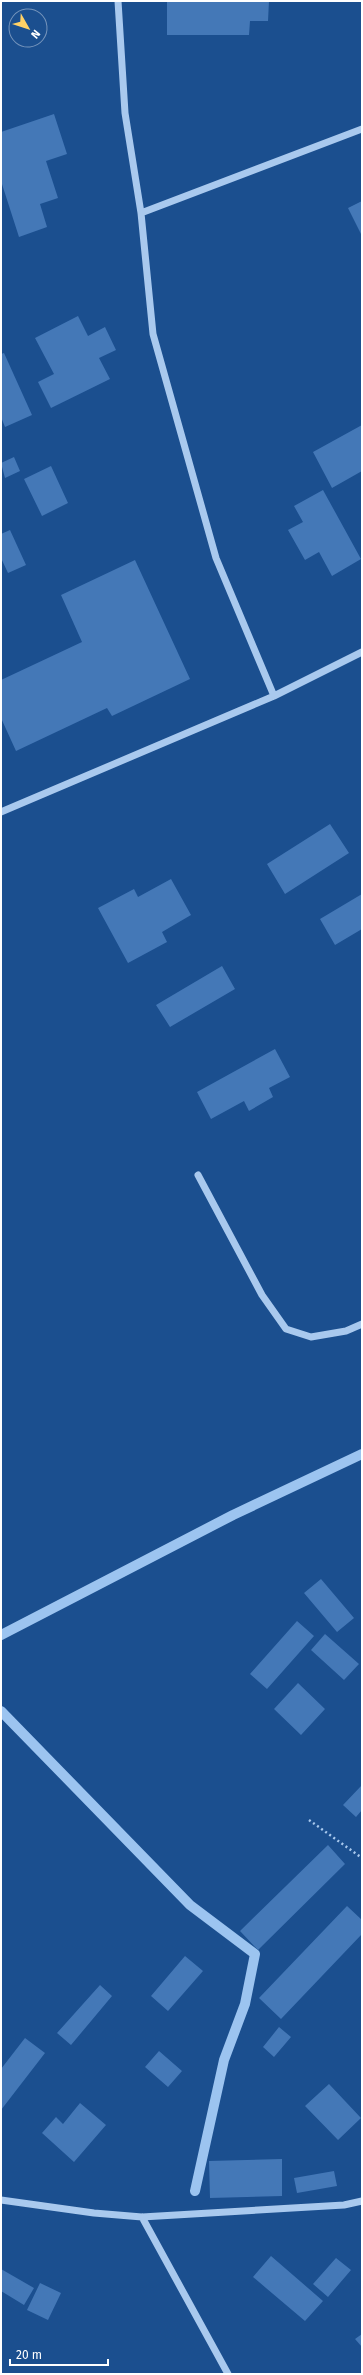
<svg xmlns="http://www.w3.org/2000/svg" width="363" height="2375" font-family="'Fira Sans',sans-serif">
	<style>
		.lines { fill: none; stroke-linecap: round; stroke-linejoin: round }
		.stream { stroke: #9cc4f0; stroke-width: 10 }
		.building { fill: #4478b7 }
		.path { stroke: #a9c9ee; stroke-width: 2.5; stroke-dasharray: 2 3; stroke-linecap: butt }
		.minor { stroke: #a9c9ee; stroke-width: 7 }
	</style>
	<rect width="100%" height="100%" fill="#1b4f8f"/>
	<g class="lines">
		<!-- stream -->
		<path class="stream" d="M1 1635 233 1515 362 1454
			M1 1711 190 1905 255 1954 245 2004 224 2060 195 2191"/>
	</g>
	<!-- building -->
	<path class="building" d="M167 1H269L268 21H250L249 35H167Z
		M54 114 67 154 46 161 58 198 40 204 47 227 19 237 1 181V132Z
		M362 201V236L348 208Z
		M78 316 88 336 105 327 116 350 99 358 110 379 51 408 38 382 54 374 35 338Z
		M4 353 32 415 5 427 1 417V354Z
		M362 425V471L332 488 313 452Z
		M14 457 20 471 5 478 1 463Z
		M51 466 68 503 42 516 24 479Z
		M323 490 361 559 332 576 319 552 305 560 288 530 303 522 294 506Z
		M10 530 26 565 8 573 1 558V534Z
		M135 560 190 679 112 716 107 708 16 751 1 718V680L82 642 61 595Z
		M330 824 349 853 285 894 267 864Z
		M171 879 191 915 162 932 167 942 128 963 98 908 134 889 138 897Z
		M362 894V929L335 945 320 919Z
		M222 966 235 989 170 1027 156 1005Z
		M275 1049 290 1077 269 1088 273 1097 249 1111 244 1101 211 1119 197 1092Z
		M321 1579 354 1618 337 1632 304 1593Z
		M297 1621 314 1636 267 1689 250 1674Z
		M325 1634 359 1664 344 1680 311 1650Z
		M298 1683 325 1709 301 1735 274 1709Z
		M362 1785V1810L356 1817 343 1805Z
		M328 1845 345 1864 258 1950 240 1931Z
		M347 1906 362 1920V1934L281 2019 259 1998Z
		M185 1956 203 1971 168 2011 151 1996Z
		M100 1985 112 1996 71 2045 57 2033Z
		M279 2027 291 2037 274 2057 263 2047Z
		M25 2038 45 2053 1 2110V2069Z
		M159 2051 182 2071 168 2087 145 2067Z
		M329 2084 361 2118 338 2140 305 2106Z
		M80 2103 106 2125 74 2162 42 2133 56 2117 63 2124Z
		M282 2159V2196L210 2198 209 2161Z
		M334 2171 337 2186 297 2193 294 2178Z
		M271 2256 323 2301 305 2321 253 2277Z
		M336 2258 351 2270 328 2297 313 2284Z
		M1 2269 34 2288 24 2305 1 2291Z
		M40 2283 61 2293 48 2320 27 2310Z
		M362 2334V2347L355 2339Z"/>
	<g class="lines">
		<!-- path -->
		<path class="path" d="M309 1820 362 1858"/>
		<!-- minor -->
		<path class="minor" d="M118 1 125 113 141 213 153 334 216 558 274 696
			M141 213 362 129
			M1 812 274 696 362 652
			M198 1175 262 1295 286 1329 311 1337 346 1331 362 1324
			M1 2200 94 2213 142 2217 344 2205 362 2201
			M142 2217 228 2374"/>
	</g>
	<!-- border -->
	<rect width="363" height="2375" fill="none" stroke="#ffffff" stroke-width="4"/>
	<!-- north arrow -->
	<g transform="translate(28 28) rotate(129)"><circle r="19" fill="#1b4f8f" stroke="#7695bc"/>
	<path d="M0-3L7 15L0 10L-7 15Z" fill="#ffd166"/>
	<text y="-6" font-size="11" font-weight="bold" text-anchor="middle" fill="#ffffff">N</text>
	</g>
	<!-- scale -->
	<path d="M10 2359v6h98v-6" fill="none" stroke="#ffffff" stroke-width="2"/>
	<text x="16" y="2359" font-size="12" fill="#ffffff" stroke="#1b4f8f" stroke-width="3" paint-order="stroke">20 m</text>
</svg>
